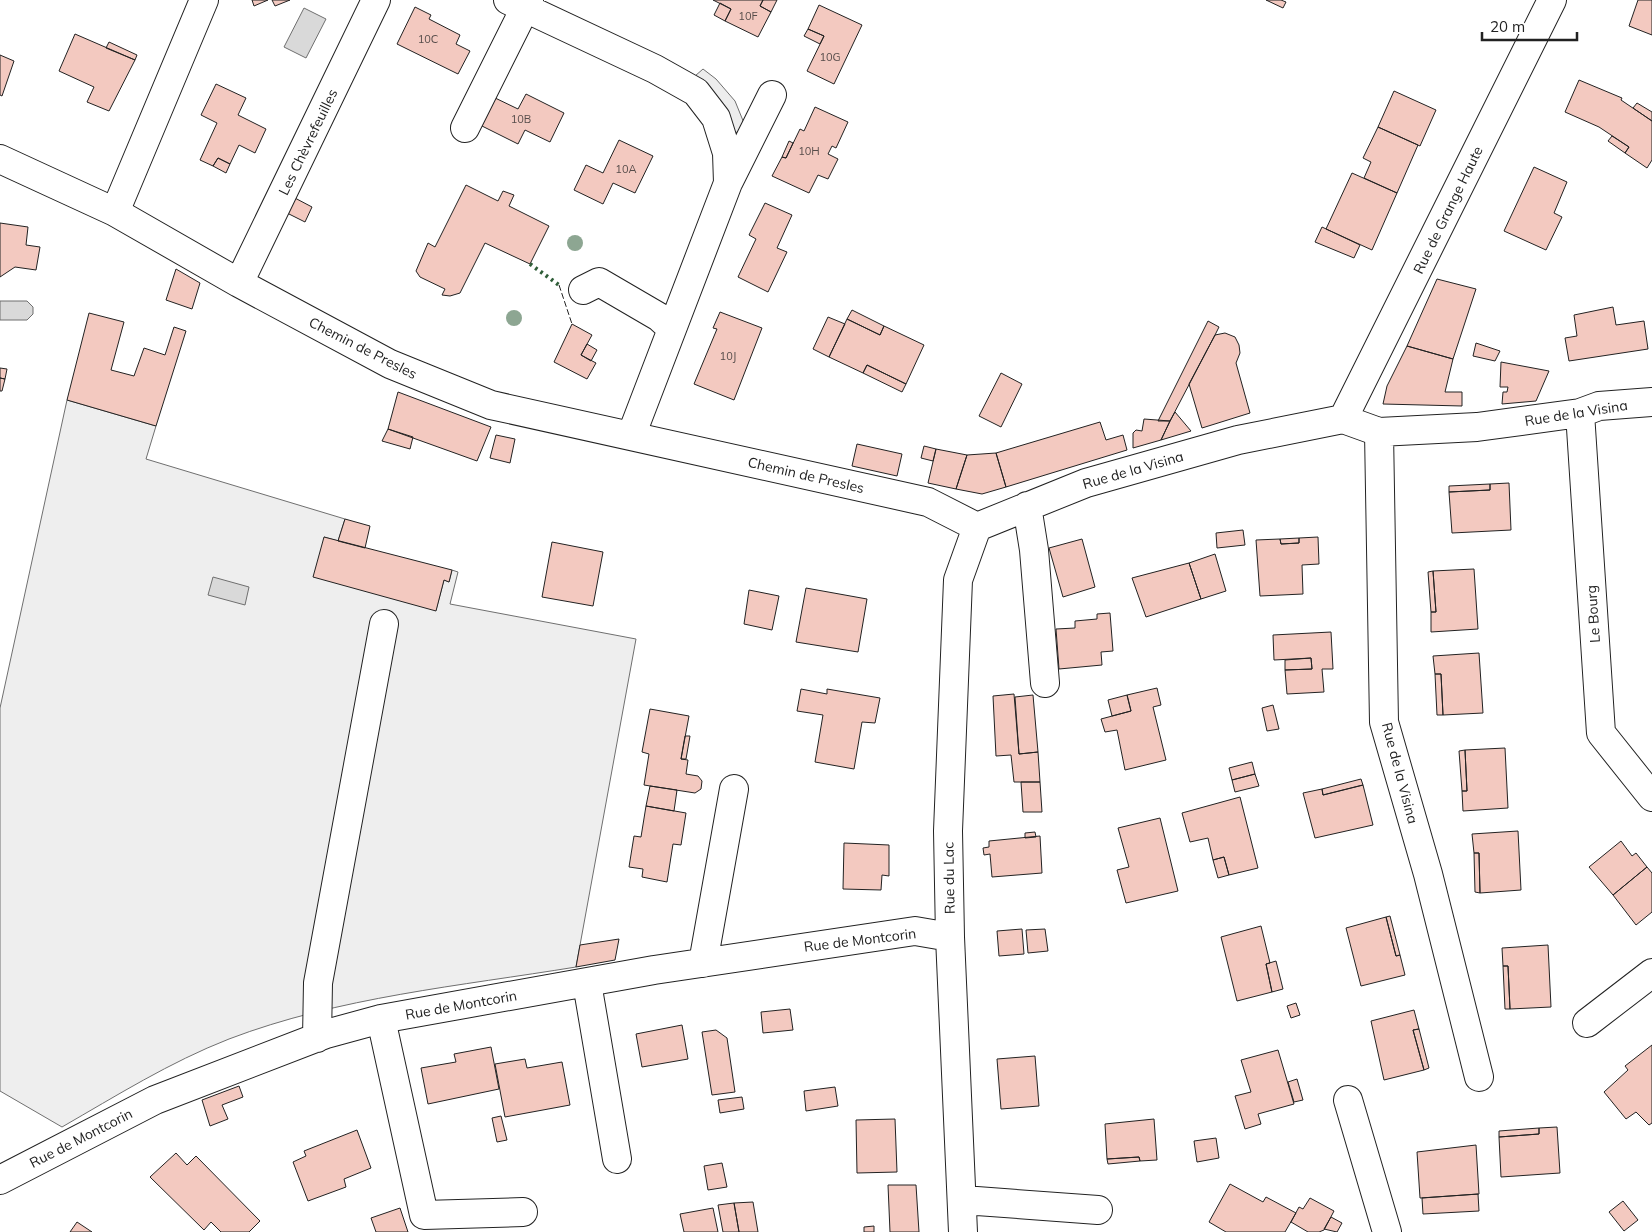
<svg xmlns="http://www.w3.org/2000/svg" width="1652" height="1232" font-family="Mulish,sans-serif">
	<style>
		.green { fill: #eee; stroke: #6f6f6f }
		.parking { fill: #ededed; stroke: #6f6f6f }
		.water { fill: #d9d9d9; stroke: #6f6f6f }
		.building { fill: #f3c9c0; stroke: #222 }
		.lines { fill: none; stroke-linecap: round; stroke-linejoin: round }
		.minor-casing { stroke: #222; stroke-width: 30 }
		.minor { stroke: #fff; stroke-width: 28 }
		.hedge { stroke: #2f5e38; stroke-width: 4; stroke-dasharray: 2.5 4; stroke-linecap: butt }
		.fence { stroke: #222; stroke-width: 1; stroke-dasharray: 6 2.5; stroke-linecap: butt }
		.tree { fill: #8da692 }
		.labels { text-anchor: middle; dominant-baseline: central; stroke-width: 4; stroke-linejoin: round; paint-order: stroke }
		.number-label { font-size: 11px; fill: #564c4a }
		.street-label { font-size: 14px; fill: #222; stroke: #fff }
	</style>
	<rect width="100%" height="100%" fill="#fff"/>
	<!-- green -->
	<path class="green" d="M67 400 156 426 146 459 345 519 338 541 324 537 436 610 444 580 449 582 452 570 458 572 450 604 636 639 576 967C460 986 339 997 229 1039 170 1062 116 1096 62 1127L0 1091V708Z"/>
	<!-- parking -->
	<path class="parking" d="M703 69 716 79 735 101 746 128 735 133 727 110 715 94 695 76Z"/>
	<!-- water -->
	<path class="water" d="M304 8 326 19 306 58 284 47Z
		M0 301H27L33 307V314L27 320H0Z
		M213 577 249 587 245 605 208 595Z"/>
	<!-- building -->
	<path class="building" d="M252 0H268L254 6Z
		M272 0H290L275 6Z
		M713 0H763L760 6 771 12 758 37 725 21 731 9Z
		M763 0H777L771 12 760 6Z
		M1266 0H1281L1286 2 1283 8Z
		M1638 0H1652V35L1629 26Z
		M720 3 731 9 725 21 714 15Z
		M819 5 862 25 834 84 807 71 824 36 808 29Z
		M415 7 431 15 429 19 460 35 456 44 470 51 458 74 397 44Z
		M808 29 824 36 820 44 804 36Z
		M75 34 135 60 109 111 87 102 94 87 59 71Z
		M109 42 137 55 135 60 106 48Z
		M0 55 14 61 2 96 0 95Z
		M1579 80 1622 98 1621 100 1652 121V160L1647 168 1625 153 1629 147 1599 127 1565 112Z
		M216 84 246 98 238 115 266 129 255 153 239 145 230 164 218 158 213 166 200 160 217 123 201 115Z
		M1394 91 1436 110 1420 146 1378 127Z
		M526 94 564 113 550 142 525 130 518 144 478 124 491 96 518 109Z
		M1637 103 1652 112V121L1633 108Z
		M815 107 848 122 836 148 832 146 828 154 838 159 828 179 818 175 809 193 772 176 782 157 786 158 800 129 804 131Z
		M1378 127 1418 145 1397 193 1364 178 1371 162 1363 158Z
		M1612 136 1629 147 1625 153 1608 141Z
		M619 140 653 156 635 193 613 183 603 204 574 190 586 165 603 173Z
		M789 141 793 143 786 158 782 157Z
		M218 158 230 164 226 173 213 166Z
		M1534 167 1567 182 1554 213 1562 217 1546 250 1504 231Z
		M1352 173 1397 193 1372 250 1326 229Z
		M466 185 498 201 503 191 514 195 509 206 549 226 530 264 485 243 460 293 450 296 442 295 445 289 420 277 416 271 428 243 435 247Z
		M293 197 312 207 305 222 285 212Z
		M765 203 792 215 777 248 787 252 768 292 738 277 756 239 749 235Z
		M0 223 28 227 26 245 40 247 36 270 15 267 0 277Z
		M1322 227 1360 245 1354 258 1315 242Z
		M176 269 200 283 192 309 166 300Z
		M1437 279 1476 289 1453 359 1407 346Z
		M1613 307 1616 325 1644 321 1648 349 1569 361 1565 338 1577 336 1574 315Z
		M852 310 884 326 880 335 847 319Z
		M720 312 762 328 734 400 694 384 717 329 713 328Z
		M89 313 124 322 111 370 134 376 144 348 165 355 174 327 186 331 156 426 67 400Z
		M828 317 845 324 829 357 813 349Z
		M847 319 880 335 884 326 924 345 906 384 867 365 863 373 829 357Z
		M1208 321 1219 327 1215 335 1170 421H1158Z
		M572 324 592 335 581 355 596 363 587 379 554 362Z
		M1225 333 1235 337 1239 345 1240 353 1236 363 1250 413 1202 428 1189 384 1215 335Z
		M1476 343 1500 351 1495 361 1473 356Z
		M587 344 597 350 591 361 581 355Z
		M1407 346 1453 359 1445 392H1462V406L1383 404 1387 386Z
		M1501 362 1549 371 1536 401 1502 404 1503 392H1507L1508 387H1500Z
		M867 365 906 384 902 392 863 373Z
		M0 368 7 369 5 379 0 378Z
		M1001 373 1022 384 1001 427 979 416Z
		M0 378 5 379 2 391H0Z
		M398 392 491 427 477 461 388 429Z
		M1175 412 1191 431 1161 440 1170 421Z
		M1144 419 1170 421 1161 440 1133 448V433L1136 430 1142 431Z
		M1100 422 1106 440 1123 435 1127 450 1006 487 996 453Z
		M388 429 413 437 410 449 382 441Z
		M496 435 515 439 510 463 490 458Z
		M857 444 902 454 897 476 852 466Z
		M924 446 936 449 933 461 921 458Z
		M936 449 967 455 956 489 928 483Z
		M996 453 1006 487 982 494 956 489 967 455Z
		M1509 483 1511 530 1452 533 1449 492 1490 490V484Z
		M1490 484V490L1449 492V486Z
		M345 519 370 526 365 548 338 541Z
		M1243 530 1245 545 1217 548 1216 533Z
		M324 537 452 570 449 582 444 580 436 611 313 577Z
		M1318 537 1319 564 1302 565 1303 594 1260 596 1256 540 1280 539 1281 544 1299 543V538Z
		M1299 538V543L1281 544 1280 539Z
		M1082 539 1095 587 1063 597 1049 548Z
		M552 542 603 552 593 606 542 597Z
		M1215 554 1226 591 1201 599 1189 563Z
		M1189 563 1201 599 1146 617 1132 578Z
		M1474 569 1478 629 1431 632V612H1436L1433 571Z
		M1433 571 1436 612H1431L1428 572Z
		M806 588 867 599 858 652 796 642Z
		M749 590 779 596 772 630 744 624Z
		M1110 613 1113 651 1101 652 1102 665 1059 669 1056 629 1075 628V621L1097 619V614Z
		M1331 632 1333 669H1322L1324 692 1287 694 1285 670 1312 669 1311 658 1274 660 1273 635Z
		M1479 653 1483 713 1443 715 1441 674H1435L1433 656Z
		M1311 658 1312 669 1285 670V660Z
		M1435 674H1441L1443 715H1437Z
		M1157 688 1161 705 1153 707 1166 760 1125 770 1117 730 1105 732 1101 719 1131 711 1127 695Z
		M801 689 827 694V689L880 698 875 723 862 722 854 769 815 762 823 715 797 711Z
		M1014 694 1019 754 1038 752 1040 782H1014L1011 755 996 756 993 696Z
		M1033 695 1038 752 1019 754 1015 697Z
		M1127 695 1131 711 1112 716 1108 700Z
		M1273 705 1279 729 1267 731 1262 708Z
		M650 709 689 716 681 759 688 760 686 774 698 776 702 781 701 789 695 793 644 785 649 754 642 752Z
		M685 736H690L686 759H681Z
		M1505 748 1508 808 1463 811 1462 791H1467L1465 750Z
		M1465 750 1467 791H1462L1459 751Z
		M1252 762 1255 774 1232 780 1229 768Z
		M1255 774 1259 786 1235 792 1232 780Z
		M1361 779 1363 785 1323 795 1322 789Z
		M1021 782H1040L1042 812H1023Z
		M1363 785 1373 825 1315 838 1303 793 1322 789 1323 795Z
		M650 786 677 790 674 811 646 806Z
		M1240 797 1258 868 1229 875 1224 857 1213 860 1208 838 1190 842 1182 813Z
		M646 806 686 813 681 845 673 844 667 882 642 877 643 869 629 867 634 836 641 837Z
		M1160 818 1178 891 1126 903 1117 870 1129 867 1118 828Z
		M1518 831 1521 890 1480 893 1479 853H1474L1472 834Z
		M1035 832 1036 837 1025 838V833Z
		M1040 836 1042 873 992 877 990 854 984 855 983 848 989 847V841Z
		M1621 841 1632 856 1636 853 1647 867 1613 895 1589 867Z
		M844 843 889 845V876L882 875 881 890 843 889Z
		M1474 853H1479L1480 893 1475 892Z
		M1224 857 1229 875 1218 878 1213 860Z
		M1647 867 1652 873V912L1636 925 1613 895Z
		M1390 916 1400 955 1396 956 1386 917Z
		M1386 917 1396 956 1400 955 1405 975 1361 986 1346 928Z
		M1261 926 1270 963 1266 964 1272 992 1237 1001 1221 937Z
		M1022 929 1024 954 999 956 997 931Z
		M1045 929 1048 951 1028 953 1026 930Z
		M619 939 615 960 576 967 580 945Z
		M1548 945 1551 1007 1510 1009 1508 966H1503L1502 948Z
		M1276 961 1283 989 1272 992 1266 964Z
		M1503 966H1508L1510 1009H1505Z
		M1296 1003 1300 1015 1291 1018 1287 1006Z
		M790 1009 793 1030 763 1033 761 1012Z
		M1414 1010 1419 1029 1413 1030 1424 1070 1384 1080 1371 1021Z
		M682 1025 688 1059 642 1067 636 1034Z
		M1419 1029 1429 1068 1424 1070 1413 1030Z
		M716 1030 727 1038 735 1092 712 1095 702 1032Z
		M1652 1045V1123L1649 1125 1636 1112 1626 1119 1604 1092 1628 1070 1625 1066Z
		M491 1047 499 1089 428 1104 421 1068 456 1062 454 1054Z
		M1278 1050 1294 1104 1258 1114 1261 1124 1245 1129 1235 1096 1251 1092 1241 1060Z
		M1035 1056 1039 1106 1001 1109 997 1059Z
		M525 1059 527 1068 562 1062 570 1105 505 1117 495 1064Z
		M1297 1079 1303 1100 1294 1102 1288 1082Z
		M239 1086 243 1097 222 1105 228 1119 210 1126 202 1100Z
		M835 1087 838 1106 806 1111 804 1091Z
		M742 1097 744 1109 720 1113 718 1100Z
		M501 1116 507 1140 497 1142 492 1118Z
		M895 1119 897 1172 857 1173 856 1120Z
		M1154 1119 1157 1160 1140 1161 1139 1157 1107 1159 1105 1124Z
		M1557 1127 1560 1173 1501 1177 1499 1137 1539 1134V1128Z
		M1539 1128V1134L1499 1137V1131Z
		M357 1130 371 1168 344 1179 346 1187 308 1201 293 1162 306 1156 304 1151Z
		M1216 1138 1219 1158 1197 1162 1194 1141Z
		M1476 1145 1479 1194 1420 1198 1417 1152Z
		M176 1153 187 1165 196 1156 260 1221 249 1232H221L211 1222 204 1230 150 1177Z
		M1139 1157 1140 1161 1108 1164 1107 1159Z
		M722 1163 727 1187 708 1190 704 1166Z
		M1230 1184 1263 1202 1266 1197 1296 1213 1285 1232H1226L1209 1222Z
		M888 1185H916L919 1232H890Z
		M1478 1194 1479 1211 1423 1214 1422 1198Z
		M1310 1198 1334 1211 1324 1230 1319 1232H1308L1291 1222 1299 1207 1303 1209Z
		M1623 1201 1638 1220 1624 1231 1609 1212Z
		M753 1202 758 1232H739L734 1203Z
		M734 1203 739 1232H723L718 1205Z
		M400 1208 408 1232H376L371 1218Z
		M713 1208 718 1232H684L680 1214Z
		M1331 1217 1342 1223 1337 1232 1324 1229Z
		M77 1222 92 1232H70Z
		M874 1226V1232H864V1227Z"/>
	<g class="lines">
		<!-- minor casing -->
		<g class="minor-casing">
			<path id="minor" d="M508 0 655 69 696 92 716 118 727 153 728 183 631 436
				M465 128 529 0
				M0 159 115 212 239 283 390 364 491 405 928 502 977 527
				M729 181 772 95
				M115 212 204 0
				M239 283 376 0
				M583 290 599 282 659 317 672 329
				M1580 413 1601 733 1652 797
				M1343 419 1552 0
				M1379 432 1384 722 1428 874 1479 1077
				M1027 506 1034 550 1045 683
				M977 527 1086 483 1238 440 1343 419 1379 432 1477 427 1580 413 1599 406 1652 402
				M703 963 734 789
				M587 983 617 1159
				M381 1019 424 1215 523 1212
				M1587 1023 1652 973
				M317 1038 318 983 384 624
				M1348 1100 1387 1232
				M0 1180 155 1100 326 1034 381 1019 654 970 915 931 950 937
				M963 1200 1098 1210
				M963 1232 950 937 948 831 958 580 977 527"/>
		</g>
		<!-- minor -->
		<use href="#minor" class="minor"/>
		<!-- hedge -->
		<path class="hedge" d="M530 264 559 285"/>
		<!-- fence -->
		<path class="fence" d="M559 285 572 324"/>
	</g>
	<!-- trees -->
	<g class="tree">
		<circle cx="575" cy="243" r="8"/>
		<circle cx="514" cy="318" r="8"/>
	</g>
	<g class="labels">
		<!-- number labels -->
		<g class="number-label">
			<text x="748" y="16">10F</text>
			<text x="428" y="39">10C</text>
			<text x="830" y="57">10G</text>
			<text x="521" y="119">10B</text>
			<text x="809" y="151">10H</text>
			<text x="626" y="169">10A</text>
			<text x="728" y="356">10J</text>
		</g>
		<!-- street labels -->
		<g class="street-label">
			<text transform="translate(308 142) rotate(-64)">Les Chèvrefeuilles</text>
			<text transform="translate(1448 210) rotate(-64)">Rue de Grange Haute</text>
			<text transform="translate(363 348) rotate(27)">Chemin de Presles</text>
			<text transform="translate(1576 413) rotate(-9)">Rue de la Visina</text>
			<text transform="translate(1133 470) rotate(-16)">Rue de la Visina</text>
			<text transform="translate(806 475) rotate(13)">Chemin de Presles</text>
			<text transform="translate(1593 614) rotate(-94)">Le Bourg</text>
			<text transform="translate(1400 773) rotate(75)">Rue de la Visina</text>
			<text transform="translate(949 878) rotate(-91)">Rue du Lac</text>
			<text transform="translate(860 940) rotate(-7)">Rue de Montcorin</text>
			<text transform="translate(461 1005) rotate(-10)">Rue de Montcorin</text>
			<text transform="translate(81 1138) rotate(-27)">Rue de Montcorin</text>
		</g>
	</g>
	<!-- scale -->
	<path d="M1482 32v8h95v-8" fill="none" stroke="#222222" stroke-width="2.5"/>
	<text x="1490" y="32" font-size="15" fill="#222222" stroke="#ffffff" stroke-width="4" paint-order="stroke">20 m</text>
</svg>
